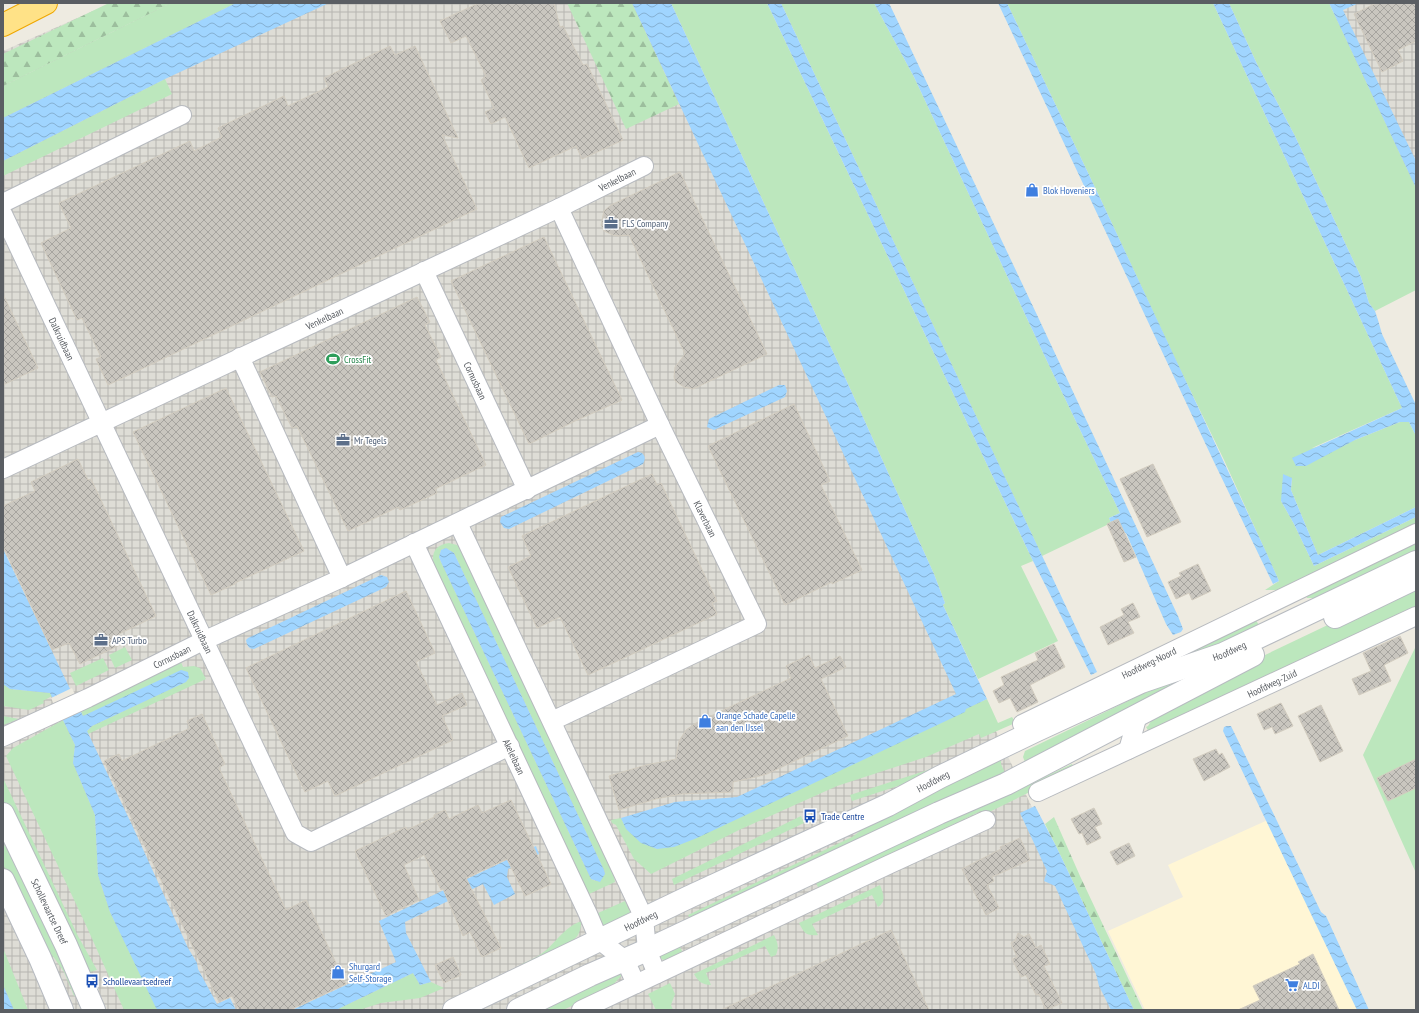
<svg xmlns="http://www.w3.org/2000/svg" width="1419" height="1013" font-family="'PT Sans Narrow',sans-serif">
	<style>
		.commercial { fill: #fff6d5 }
		.industrial { fill: url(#industrial-grid) }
		.green { fill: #bce7bd; fill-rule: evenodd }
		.forest { fill: url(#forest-firs) }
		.water { fill: url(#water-waves) }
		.pier { fill: #eeebe1 }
		.building { fill: url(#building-cross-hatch); stroke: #d3cdc0 }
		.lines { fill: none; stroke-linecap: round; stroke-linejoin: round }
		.street-casing { stroke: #b7babf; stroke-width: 20 }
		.secondary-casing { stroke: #b7bbc1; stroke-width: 24 }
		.highway-casing { stroke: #efa700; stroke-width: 24 }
		.street { stroke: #fff; stroke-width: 18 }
		.secondary { stroke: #fff; stroke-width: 22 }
		.highway { stroke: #ffe287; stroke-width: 22 }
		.labels { text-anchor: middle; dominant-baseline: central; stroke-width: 3.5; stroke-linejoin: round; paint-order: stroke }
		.street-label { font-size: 10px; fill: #5a5e63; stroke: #fff }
		.shop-label { font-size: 10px; fill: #366cbe; stroke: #fff; text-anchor: start }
		.service-label { font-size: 10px; fill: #4e5e75; stroke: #fff; text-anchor: start }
		.leisure-label { font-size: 10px; fill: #27864d; stroke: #fff; text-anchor: start }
		.transit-label { font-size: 10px; fill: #164399; stroke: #fff; text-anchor: start }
	</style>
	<defs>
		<pattern id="industrial-grid" width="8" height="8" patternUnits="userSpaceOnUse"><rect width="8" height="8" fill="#deddd6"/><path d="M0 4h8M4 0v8" fill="none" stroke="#b7b6b1"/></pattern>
		<pattern id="forest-firs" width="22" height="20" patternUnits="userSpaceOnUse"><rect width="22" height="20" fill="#bce7bd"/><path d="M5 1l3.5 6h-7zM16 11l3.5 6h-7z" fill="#9cbe9d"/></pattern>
		<pattern id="water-waves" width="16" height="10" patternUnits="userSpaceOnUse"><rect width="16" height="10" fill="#a0d5ff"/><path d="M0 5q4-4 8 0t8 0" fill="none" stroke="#85b0d2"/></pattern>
		<pattern id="building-cross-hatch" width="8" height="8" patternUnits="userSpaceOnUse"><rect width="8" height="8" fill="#c9c6bf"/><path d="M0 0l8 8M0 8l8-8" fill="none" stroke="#a6a49f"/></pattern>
	</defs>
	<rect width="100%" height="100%" fill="#eeebe1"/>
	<!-- commercial -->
	<path class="commercial" d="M1270 819 1362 1010H1145L1108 931 1183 897 1168 865Z"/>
	<!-- industrial -->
	<path class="industrial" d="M111 3H655L921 573 1128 1010H3V51Z
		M1355 3H1416V202L1323 19Z"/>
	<!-- green -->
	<path class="green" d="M171 3H236L3 118V86Z
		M671 3H767L1033 561 1021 566 1058 641 978 679 943 605 945 603 934 574 848 384Z
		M781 3H874L914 77 1046 359 1120 513 1109 518 1111 523 1042 556Z
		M1007 3H1213L1402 408 1312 448 1355 440 1400 422H1409L1416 436V507L1318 555 1291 490 1292 478 1281 501 1294 524 1314 566 1416 517V526L1284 590H1265L1279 581 1224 460 1177 363 1101 200Z
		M1229 3H1329L1416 188V290L1375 311 1369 303 1361 277 1295 136 1257 64Z
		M165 79 172 94 3 176V161Z
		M1416 539V556L1325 598H1307L1306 594Z
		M449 543 457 545 463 549 610 857 615 882 589 894 434 567C431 554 434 545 449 543ZM446 548 454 553 604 870 605 874 596 881 591 879 441 562 439 557 441 550Z
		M1416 583V607L1149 732 1146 727 1148 726 1151 721 1244 665Z
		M1255 619 1259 625 1231 645 916 780 852 801 850 795 928 770 1024 728Z
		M125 647 132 660 115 668 109 655Z
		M1415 648 1416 650V873L1363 755Z
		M103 658 109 670 76 686 70 673Z
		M1226 658 1025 762 1023 757 1025 751 1132 699 1157 682Z
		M181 662 183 667 194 666 200 668 206 679 88 734 87 731 92 726 187 681 83 716 81 711Z
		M3 684 10 689 50 693 52 696 43 701 44 703 29 710 3 706Z
		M987 699 998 723 1012 717 1014 720 1019 718 1020 721 981 738 979 734 926 757 837 786 739 830 651 874 634 859 616 825 612 823 611 820 621 818C629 836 639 841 657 849Z
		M3 716 19 719 3 725Z
		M63 720 75 745 73 763 95 815 98 875 110 912 158 1010H124L85 923 6 756 13 748Z
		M1001 758V764L1005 773 690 919 688 915 852 837 884 814Z
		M1072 764 1075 770 983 815 981 811 819 889 814 879 1019 789Z
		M3 778 78 936 97 970 90 972 3 804Z
		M801 816 804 823 674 885 672 879Z
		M3 844 9 850 81 994 74 996 64 972 55 959 35 934 3 864Z
		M880 885C883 893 887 901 878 907L872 895 812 924 818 935C806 936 804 933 799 923Z
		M625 901 631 914 604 927 598 913Z
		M579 922H581C581 927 580 931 578 935 571 946 537 960 524 966L522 964C530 960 538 957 545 951 557 941 564 928 579 922Z
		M774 935C778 943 779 947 776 955L771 957 765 946 706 973 711 985C702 985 698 981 694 974Z
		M678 943 683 953C676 956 661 967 660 954Z
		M3 948 28 1010H14L3 985Z
		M413 973 420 985 431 982 444 988 420 998 381 1003 359 1010H336Z
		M621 973V976L612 986 606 990 563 1010H537Z
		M670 983 675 994 671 1005 673 1010H656L648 994Z"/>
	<!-- forest -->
	<path class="forest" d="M109 3H171L3 86V54Z
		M567 3H632L679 104 626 129Z
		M1054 817 1080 876 1143 1010H1134L1056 846 1045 824Z"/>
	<!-- water -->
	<path class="water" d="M236 3H329L165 79 3 161V118Z
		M632 3H671L848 384 934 574 945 603 943 605 987 699 966 709 965 712 697 838 674 847 657 849 641 843 626 829 621 818 675 802 737 797 956 694Z
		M767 3H781L1097 672 1091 675 1033 561Z
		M874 3H889L1038 317 1178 616 1183 629 1181 632 1173 635 1166 624 1126 533 1113 536V528L1109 518 1120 513 1046 359 914 77Z
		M998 3H1007L1101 200 1267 554 1279 581 1273 584 1214 462Z
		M1213 3H1229L1257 64 1295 136 1361 277 1369 303 1375 311 1378 320 1382 334 1416 405V436L1409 422H1400L1355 440 1306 466H1296L1292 458 1402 408Z
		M1329 3H1359L1343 10 1416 161V188Z
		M779 385H785L787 391 785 397 714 430 707 427 709 419Z
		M638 452 642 453C646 457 645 459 643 464L509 529 504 528 500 522 501 517Z
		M1283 474 1292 478 1291 490 1318 555 1416 507V517L1314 566 1294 524 1281 501Z
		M446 548 454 553 604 870 605 874 600 882 591 879 441 562 439 557 441 550Z
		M3 549 83 716 181 670 188 672 189 678 186 682 92 726 87 731 132 825 188 948 197 963 198 969 217 1004 230 998 236 1010H158L156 1008 110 912 98 875 95 815 73 763 75 745 50 693 10 689 3 684Z
		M381 575 387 577 389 582 386 587 254 649C249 649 247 646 246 640L248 638Z
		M1227 726H1231L1321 912 1326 916 1369 1010H1357L1223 731 1224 727Z
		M1035 806 1056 846 1134 1010H1111L1099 986 1096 974 1055 886 1044 881 1047 871 1020 813Z
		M536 846 539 854 508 869 507 877 515 894 494 905 483 884 405 922 406 933 431 982 420 985 413 973 336 1010H292L396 962 379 921Z
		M3 985 14 1010H3Z"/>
	<!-- pier -->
	<path class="pier" d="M72 688 82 710 61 720 51 698Z"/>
	<!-- building -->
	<path class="building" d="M479 3H554L560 27 563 26 583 65 587 64 623 140 582 159 576 146 529 168 505 117 491 124 485 112 494 108 481 80 486 76 466 36 451 43 440 21Z
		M1376 3H1416V41L1398 50 1403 61 1382 72 1354 14Z
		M390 46 395 55 415 46 458 138 442 135 477 209 108 385 96 359 101 357 82 318 77 320 41 243 71 228 59 203 190 141 194 151 222 137 218 128 284 96 288 106 305 98 328 87 324 78Z
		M680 172 767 354 693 389 684 387 675 381 674 377 675 367 685 354 629 235 618 236 613 235 604 231 601 225 604 211 611 205Z
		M544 237 622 400 575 421 529 444 451 281Z
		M3 294 38 368 3 385Z
		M417 297 430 322 425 325 441 357 436 360 486 465 435 489 437 493 400 510 398 507 348 531 297 426 292 428 276 396 272 397 260 372Z
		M226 388 304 551 235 583V584L211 595 133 432Z
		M794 404 830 481 821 485 862 570 832 584V582L785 605 708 446Z
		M78 459 88 480 91 479 156 616 119 634 124 643 80 664 69 643 52 650 3 546V506L35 491 31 482Z
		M1153 464 1181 522 1147 537 1120 479Z
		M652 474 657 485 661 483 717 601 712 603 717 614 588 675 560 617 537 628 508 567 531 556 522 536Z
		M1118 519 1136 557 1124 562 1107 524Z
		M1198 564 1211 591 1192 600 1189 593 1176 599 1168 582 1181 576 1179 573Z
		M406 591 435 653 416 662 437 705 462 693 467 705 442 716 453 740 335 796 328 781 305 792 246 668Z
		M1133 603 1140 617 1128 622 1134 633 1108 645 1100 627 1124 615 1121 609Z
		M1400 636 1408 653 1384 665 1391 681 1359 695 1352 679 1371 671 1363 653Z
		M1054 644 1065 667 1030 685 1038 702 1017 712 1010 698 999 703 993 691 1004 685 1001 677 1038 660 1035 653Z
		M809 655 815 668 840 656 846 667 821 679 848 736 767 774 756 777 733 782V792L681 794 656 799 619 810 609 776 646 765 676 759 679 741 686 730 696 723 791 678 786 666Z
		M1281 703 1293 726 1275 734 1272 727 1264 730 1257 714Z
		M1321 705 1343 751 1320 762 1298 716Z
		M202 714 225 764 219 768 286 910 306 900 346 984 290 1010H239L232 996 219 1002 104 761 119 754 122 761 190 728 187 721Z
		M1216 749 1219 755 1222 753 1230 767 1204 781 1193 759Z
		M1416 759V788L1388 801 1377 778Z
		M511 800 551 884 525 896 507 859 466 878 501 948 482 957 470 932 463 936 443 889 441 890 424 855 404 865 419 900 386 916 355 851 406 827 407 830 434 817V815L445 810 449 819 478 805 482 813Z
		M1094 808 1102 824 1095 827 1101 838 1087 845 1082 833 1079 834 1071 819Z
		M1020 838 1030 860 992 877 994 881 987 885 999 908 986 915 962 869 1001 849 1000 847Z
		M1129 843 1135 856 1117 865 1110 852Z
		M891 930 929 1010H721Z
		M1018 933 1024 937 1029 934 1036 948 1041 945 1050 964 1044 966 1062 1003 1046 1010 1039 994 1036 995 1026 975 1021 977 1012 959 1017 957 1011 943 1015 941Z
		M1313 954 1339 1010H1238L1260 1000 1253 986 1300 964 1298 962Z
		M453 957 461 975 444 983 435 965Z"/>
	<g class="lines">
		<!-- street casing -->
		<g class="street-casing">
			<g id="street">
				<path d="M3 203 182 115"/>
				<path id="s1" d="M3 214 295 833 311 842 510 746"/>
				<path id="s2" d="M424 271 527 490"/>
				<path d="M240 357 342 578"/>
				<path id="s3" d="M3 469 559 208 644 166"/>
				<path d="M458 523 644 918 647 950 657 974"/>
				<path id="s4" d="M414 543 588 914 599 940 625 960 636 984"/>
				<path d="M552 721 757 624 660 425 559 208"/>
				<path id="s5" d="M1022 724 1416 533"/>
				<path id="s6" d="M3 737 88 698 203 641 342 578 660 425"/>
				<path d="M1128 750 1138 715"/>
				<path id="s7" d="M1038 792 1416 616"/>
				<path d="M581 1010 888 865 986 820"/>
			</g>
		</g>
		<!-- secondary casing -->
		<g class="secondary-casing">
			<g id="secondary">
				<path d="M1335 617 1416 578"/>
				<path id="s8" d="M3 814 66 945 94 1010"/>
				<path d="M3 880 40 958 62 1010"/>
				<path id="s9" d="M454 1010 689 897 888 805 940 777 1035 731 1141 682 1223 654 1416 562"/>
				<path d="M518 1010 590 975 647 950 939 813 1006 784 1253 655"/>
			</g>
		</g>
		<!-- highway casing -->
		<g class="highway-casing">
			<path id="highway" d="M3 25 46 3"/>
		</g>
		<!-- street -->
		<use href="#street" class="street"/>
		<!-- secondary -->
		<use href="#secondary" class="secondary"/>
		<!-- highway -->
		<use href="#highway" class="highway"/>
	</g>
	<!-- icons -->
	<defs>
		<g id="shop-bare" transform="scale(1.08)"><path d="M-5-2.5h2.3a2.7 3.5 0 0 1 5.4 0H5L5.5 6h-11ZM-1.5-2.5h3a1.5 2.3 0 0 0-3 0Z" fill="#3f7fe0" stroke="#fff" stroke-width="2.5" paint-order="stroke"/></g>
		<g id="office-bare" transform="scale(1.08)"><path d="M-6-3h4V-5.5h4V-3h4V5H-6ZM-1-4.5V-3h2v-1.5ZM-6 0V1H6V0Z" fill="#5c6f8a" stroke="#fff" stroke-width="2.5" paint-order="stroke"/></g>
		<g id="stadium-bare" transform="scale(1.08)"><path d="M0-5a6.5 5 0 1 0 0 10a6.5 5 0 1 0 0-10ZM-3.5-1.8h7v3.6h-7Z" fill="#2e9e5b" stroke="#fff" stroke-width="2.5" paint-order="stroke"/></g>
		<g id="bus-bare" transform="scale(1.08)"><path d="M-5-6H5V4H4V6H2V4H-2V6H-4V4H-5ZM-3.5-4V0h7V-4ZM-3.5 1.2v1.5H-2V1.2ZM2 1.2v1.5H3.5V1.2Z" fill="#1a4fb4" stroke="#fff" stroke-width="2.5" paint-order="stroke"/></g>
		<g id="supermarket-bare" transform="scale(1.08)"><path d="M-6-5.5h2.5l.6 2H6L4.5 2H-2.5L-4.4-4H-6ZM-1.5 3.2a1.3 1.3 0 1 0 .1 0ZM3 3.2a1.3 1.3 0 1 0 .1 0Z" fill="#3f7fe0" stroke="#fff" stroke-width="2.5" paint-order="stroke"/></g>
	</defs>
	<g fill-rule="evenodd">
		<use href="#shop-bare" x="1032" y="190"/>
		<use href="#office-bare" x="611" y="223"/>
		<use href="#stadium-bare" x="333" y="359"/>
		<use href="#office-bare" x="343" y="440"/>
		<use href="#office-bare" x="101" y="640"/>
		<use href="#shop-bare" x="705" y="721"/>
		<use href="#bus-bare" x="810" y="816"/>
		<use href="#shop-bare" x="338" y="972"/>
		<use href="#bus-bare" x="92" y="981"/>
		<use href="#supermarket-bare" x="1292" y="985"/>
	</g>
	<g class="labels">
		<!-- street labels -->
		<g class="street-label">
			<text stroke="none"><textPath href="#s3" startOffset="679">Venkelbaan</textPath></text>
			<text stroke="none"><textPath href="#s3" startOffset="355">Venkelbaan</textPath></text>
			<text stroke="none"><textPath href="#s1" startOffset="138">Dalkruidbaan</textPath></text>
			<text stroke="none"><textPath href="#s2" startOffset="121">Cornusbaan</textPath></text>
			<text transform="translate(705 519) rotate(64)">Klaverbaan</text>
			<text stroke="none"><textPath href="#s1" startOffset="462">Dalkruidbaan</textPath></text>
			<text stroke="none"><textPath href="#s9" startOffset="855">Hoofdweg</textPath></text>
			<text stroke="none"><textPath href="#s6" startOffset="187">Cornusbaan</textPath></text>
			<text stroke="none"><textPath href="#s5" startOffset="141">Hoofdweg-Noord</textPath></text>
			<text stroke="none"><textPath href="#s7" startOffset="258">Hoofdweg-Zuid</textPath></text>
			<text stroke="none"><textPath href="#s4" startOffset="236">Akeleibaan</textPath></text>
			<text stroke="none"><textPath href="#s9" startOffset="531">Hoofdweg</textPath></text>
			<text stroke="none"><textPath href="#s8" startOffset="108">Schollevaartse Dreef</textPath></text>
			<text stroke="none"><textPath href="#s9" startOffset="207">Hoofdweg</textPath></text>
		</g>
		<!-- shop labels -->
		<g class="shop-label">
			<text x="1043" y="190">Blok Hoveniers</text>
			<text x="716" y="715">Orange Schade Capelle<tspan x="716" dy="12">aan den IJssel</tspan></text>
			<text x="349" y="966">Shurgard<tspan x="349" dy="12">Self-Storage</tspan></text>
			<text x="1303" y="985">ALDI</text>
		</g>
		<!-- service labels -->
		<g class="service-label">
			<text x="622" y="223">FLS Company</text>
			<text x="354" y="440">Mr Tegels</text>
			<text x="112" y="640">APS Turbo</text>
		</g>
		<!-- leisure labels -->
		<g class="leisure-label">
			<text x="344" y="359">CrossFit</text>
		</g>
		<!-- transit labels -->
		<g class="transit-label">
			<text x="821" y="816">Trade Centre</text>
			<text x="103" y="981">Schollevaartsedreef</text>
		</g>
	</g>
	<!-- border -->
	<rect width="1419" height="1013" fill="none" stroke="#5a5e63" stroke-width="8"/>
</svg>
